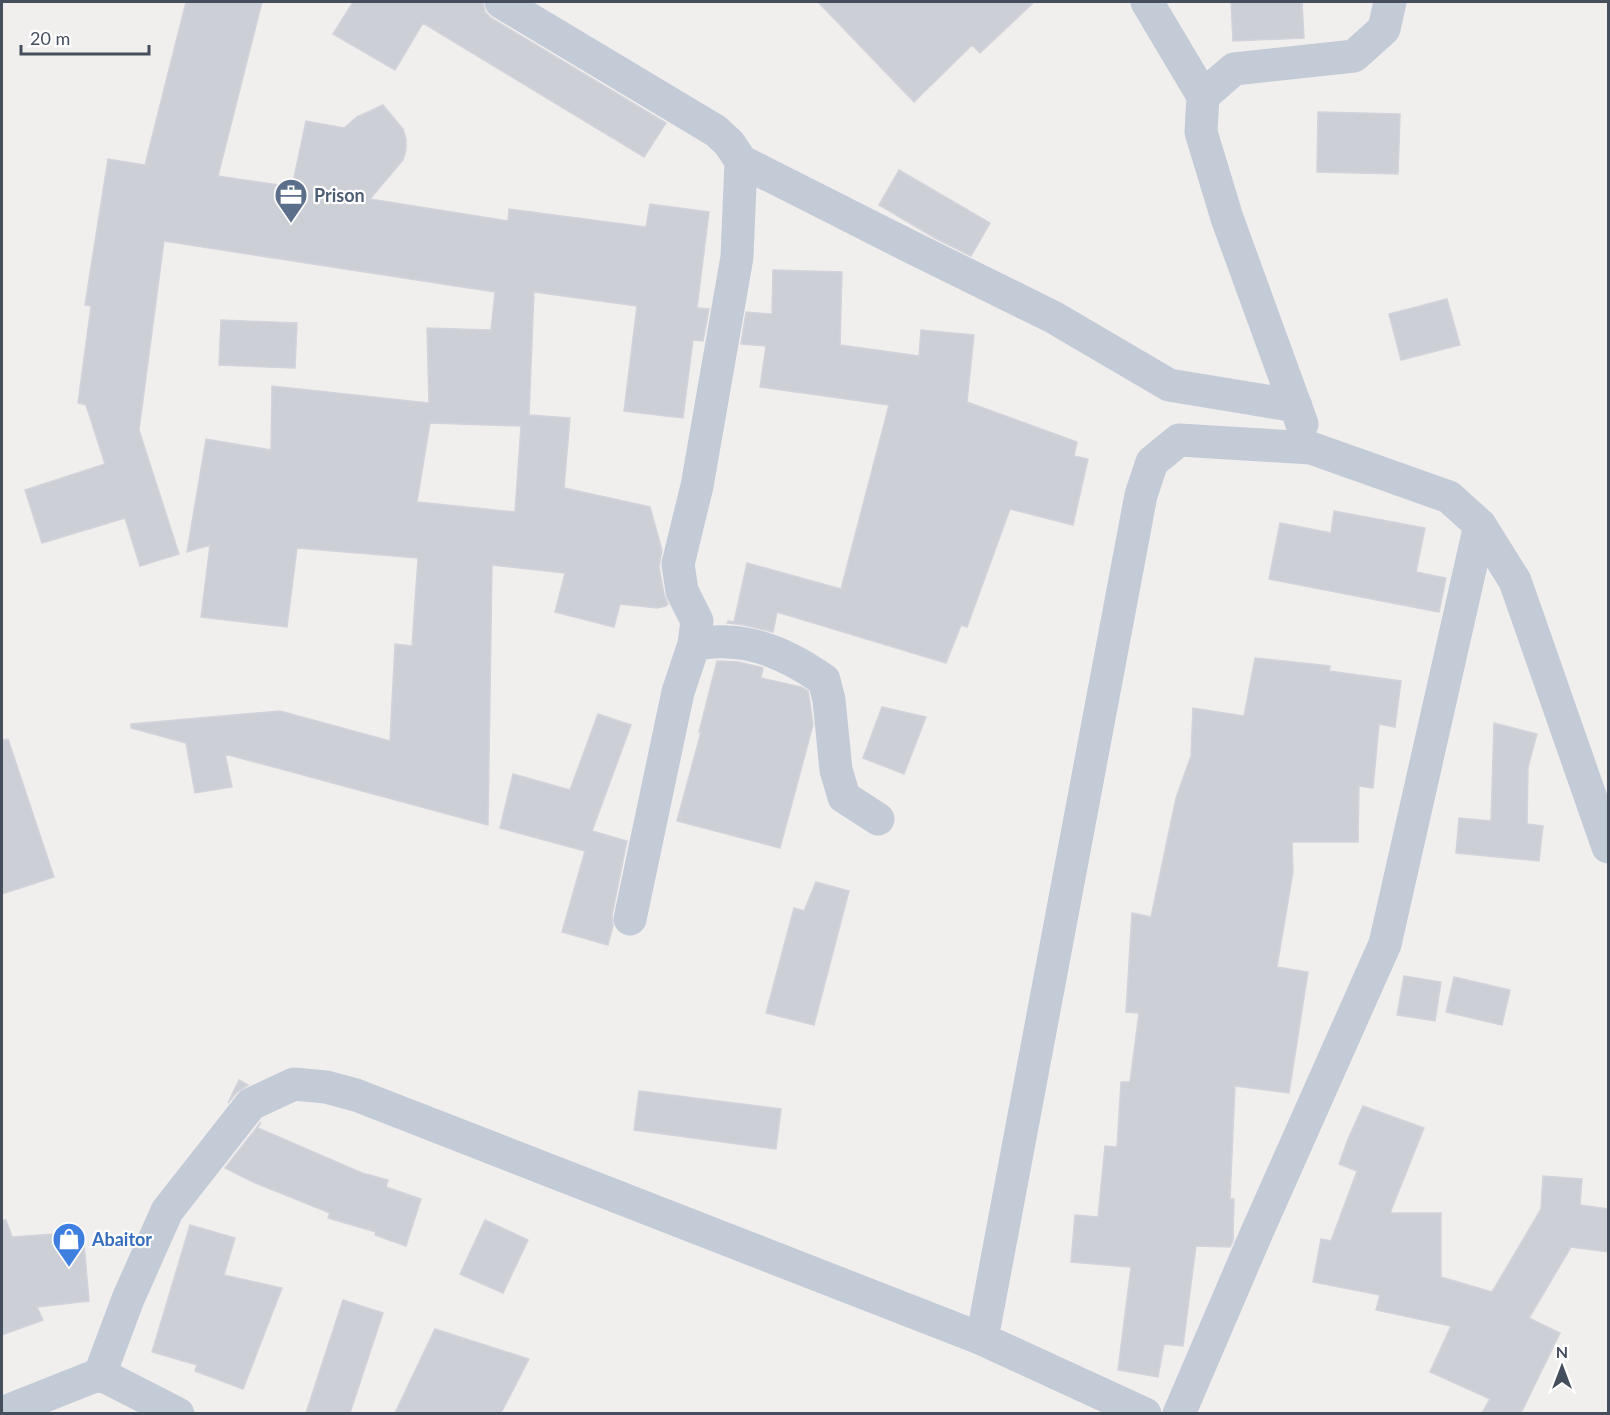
<svg xmlns="http://www.w3.org/2000/svg" width="1610" height="1415" font-family="Lato,sans-serif">
	<style>
		.building { fill: #cdcfd7; stroke: #d2d3db; stroke-width: 1.5; fill-rule: evenodd }
		.lines { fill: none; stroke-linecap: round; stroke-linejoin: round }
		.minor { stroke: #c3cbd7; stroke-width: 33 }
		.labels { text-anchor: middle; dominant-baseline: central; stroke-width: 4.5; stroke-linejoin: round; paint-order: stroke }
		.service-label { font-size: 18px; font-weight: bold; fill: #4e5e75; stroke: #fff; text-anchor: start }
		.shop-label { font-size: 18px; font-weight: bold; fill: #366cbe; stroke: #fff; text-anchor: start }
	</style>
	<rect width="100%" height="100%" fill="#f1efee"/>
	<!-- building -->
	<path class="building" d="M186 2H262L218 176 292 187 306 121 344 128 357 117 383 105 403 129 406 139V150L403 160 370 199 508 221 509 209 646 227 650 204 709 212 697 308 709 309 703 341 693 340 683 418 624 411 637 306 534 292 529 415 570 418 564 488 650 507 662 550 659 567 664 594 668 604 666 606 657 608 620 604 614 627 555 612 565 573 492 565 488 825 225 754 232 787 195 793 186 743 131 728V724L280 711 390 741 395 644 412 646 418 558 297 548 287 627 201 617 210 545 187 552 206 439 271 450 272 386 429 403 427 328 491 330 495 292 164 241 139 430 179 554 140 566 125 518 42 543 25 490 105 464 86 405 78 403 91 306 85 305 108 159 145 165ZM430 423 521 426 515 512 417 502Z
		M353 2H480L483 3 485 12 491 18 666 123 644 157 423 23 395 70 333 34Z
		M818 2H1034L980 53 972 45 914 102Z
		M1231 2H1302L1304 38 1233 41Z
		M1318 112 1400 114 1398 174 1317 172Z
		M899 170 990 223 971 256 935 238 879 205Z
		M773 270 842 272 840 345 919 356 921 330 974 335 967 402 1077 442 1074 456 1088 459 1073 525 1010 509 967 627 961 625 946 663 777 612 773 632 744 625 727 623 728 621 734 622 747 563 841 589 889 405 760 387 766 346 741 344 746 312 772 314Z
		M1447 299 1460 345 1401 360 1389 314Z
		M221 320 297 323 295 368 219 365Z
		M1334 511 1425 528 1416 572 1446 578 1439 612 1269 579 1280 523 1331 533Z
		M1255 658 1330 666 1329 671 1401 681 1395 727 1379 724 1373 788 1359 786 1358 842H1292L1293 872 1277 967 1308 972 1289 1093 1235 1086 1230 1199H1234L1233 1241 1230 1247 1196 1246 1183 1346 1164 1344 1158 1377 1118 1370 1131 1267 1071 1262 1075 1215 1098 1217 1105 1146 1117 1147 1121 1082H1130L1139 1013 1126 1012 1132 913 1151 917 1176 798 1191 756 1193 708 1244 716Z
		M717 661 738 662 760 667 763 668 761 678 801 687 808 691 810 703 813 725 780 848 677 821 701 732H699Z
		M882 707 926 717 904 774 863 758Z
		M598 714 631 725 592 831 627 841 612 915 613 926 608 945 562 932 585 851 500 828 513 774 570 790Z
		M1494 723 1537 734 1528 767 1527 824 1543 826 1539 861 1456 853 1459 818 1491 821Z
		M8 739 54 877 2 894V740Z
		M816 882 849 891 814 1025 766 1013 794 908 804 911Z
		M1404 976 1441 982 1435 1021 1397 1015Z
		M1454 977 1510 990 1502 1025 1446 1012Z
		M239 1080 248 1085 237 1092 228 1103Z
		M639 1091 781 1109 776 1149 634 1130Z
		M1363 1106 1424 1128 1390 1213H1441V1277L1492 1292 1541 1209 1543 1176 1582 1179 1580 1205 1608 1209V1252L1571 1247 1529 1318 1560 1333 1521 1413H1482L1490 1399 1430 1372 1451 1326 1376 1310 1380 1295 1313 1282 1321 1239 1331 1241 1357 1171 1339 1164 1348 1139Z
		M261 1122 258 1128 362 1173 388 1180 386 1187 421 1199 406 1246 375 1235 376 1232 328 1218 330 1213 253 1182 225 1168Z
		M2 1220H6L12 1237 83 1232 89 1301 37 1307 43 1320 2 1335Z
		M485 1220 528 1240 503 1293 460 1274Z
		M190 1225 235 1238 224 1275 282 1288 243 1389 195 1371 197 1365 152 1352Z
		M343 1300 383 1313 350 1413H306Z
		M435 1329 529 1359 501 1413H395Z"/>
	<g class="lines">
		<!-- minor -->
		<path class="minor" d="M501 2 716 131 729 143 741 161 737 257 697 486 678 564 682 591 697 621 694 644 678 692 630 919
			M1147 2 1203 96 1201 132 1227 218 1302 424
			M1203 96 1234 69 1354 56 1384 29 1390 2
			M741 161 907 245 1053 317 1169 385 1296 406
			M694 644C705 643 717 641 728 642 763 643 796 660 824 680L829 700 836 770 844 797 878 819
			M982 1339 1141 495 1152 462 1179 440 1311 448 1449 497 1480 525 1515 581 1608 847
			M100 1374 178 1414
			M2 1413 100 1374 128 1299 167 1211 251 1104 294 1084 326 1087 356 1095 982 1339 1145 1414
			M1179 1414 1257 1232 1385 944 1480 525"/>
	</g>
	<!-- icons -->
	<defs>
		<g id="office-pin" transform="scale(1.725)"><path d="M0 17L-7.5 6A9.5 9.5 0 1 1 7.5 6Z" fill="#5c6f8a" stroke="#fff"/><path d="M-6-3h4V-5.5h4V-3h4V5H-6ZM-1-4.5V-3h2v-1.5ZM-6 0V1H6V0Z" fill="#fff"/></g>
		<g id="shop-pin" transform="scale(1.725)"><path d="M0 17L-7.5 6A9.5 9.5 0 1 1 7.5 6Z" fill="#3f7fe0" stroke="#fff"/><path d="M-5-2.5h2.3a2.7 3.5 0 0 1 5.4 0H5L5.5 6h-11ZM-1.5-2.5h3a1.5 2.3 0 0 0-3 0Z" fill="#fff"/></g>
	</defs>
	<g fill-rule="evenodd">
		<use href="#office-pin" x="291" y="195"/>
		<use href="#shop-pin" x="69" y="1239"/>
	</g>
	<g class="labels">
		<!-- service labels -->
		<g class="service-label">
			<text x="314" y="195">Prison</text>
		</g>
		<!-- shop labels -->
		<g class="shop-label">
			<text x="92" y="1239">Abaitor</text>
		</g>
	</g>
	<!-- border -->
	<rect width="1610" height="1415" fill="none" stroke="#454e5d" stroke-width="6"/>
	<!-- north arrow -->
	<g transform="translate(1562 1367)" stroke="#ffffff" stroke-width="4.5" paint-order="stroke">
	<path d="M0-4.5L10 22L0 15L-10 22Z" fill="#454e5d"/>
	<text y="-9" font-size="16" font-weight="bold" text-anchor="middle" fill="#454e5d">N</text>
	</g>
	<!-- scale -->
	<path d="M21 45v9h128v-9" fill="none" stroke="#454e5d" stroke-width="3"/>
	<text x="30" y="45" font-size="18" fill="#454e5d" stroke="#ffffff" stroke-width="4.5" paint-order="stroke">20 m</text>
</svg>
